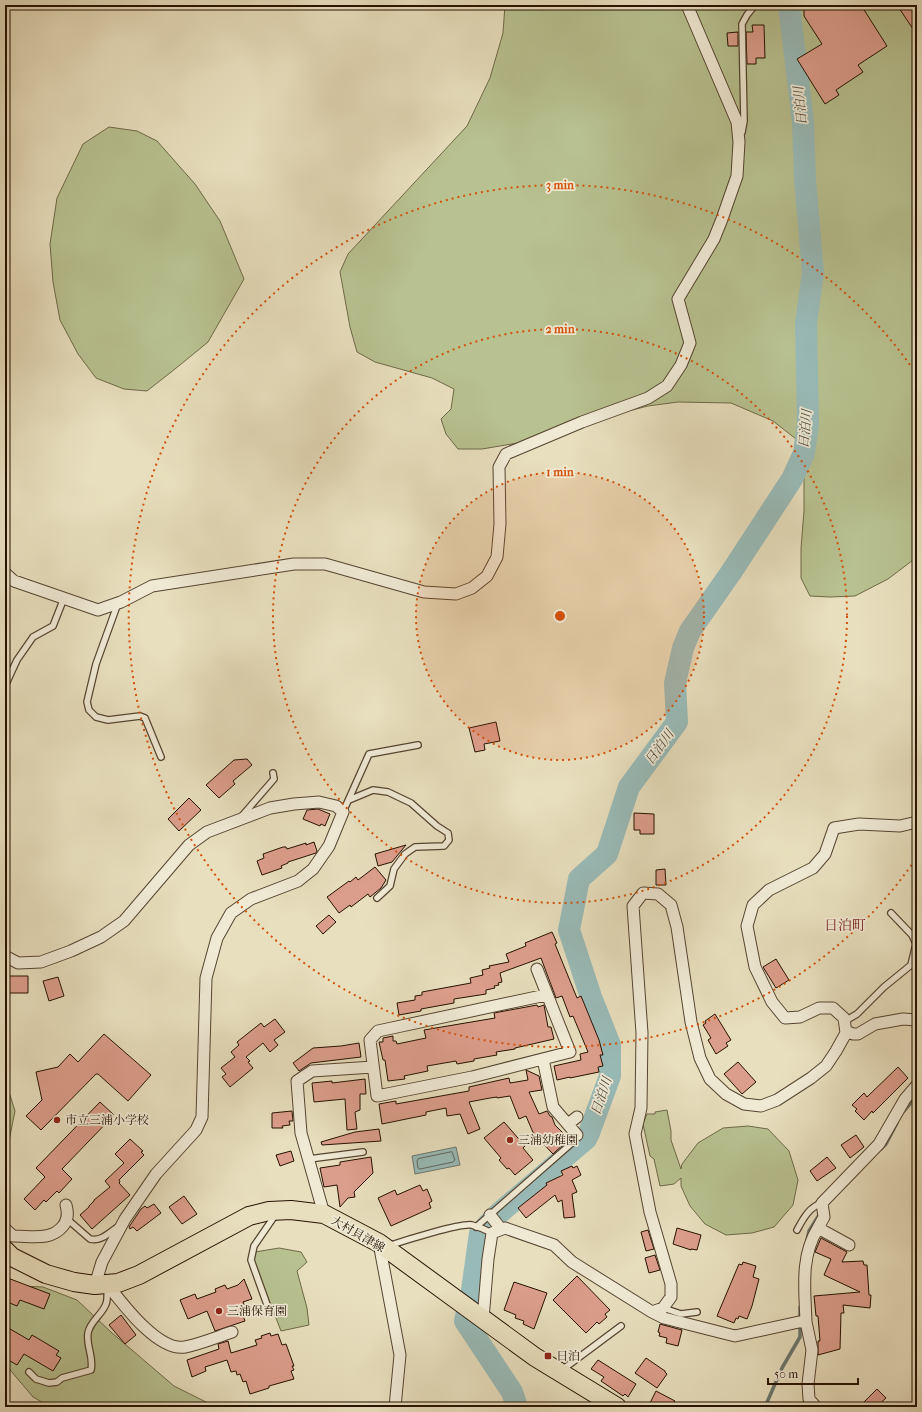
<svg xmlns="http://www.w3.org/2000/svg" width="922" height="1412" font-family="'IM FELL French Canon','Noto Serif JP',serif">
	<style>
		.green { fill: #b8c190; stroke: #6e6948 }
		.water { fill: #99bbb8; stroke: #6b776e }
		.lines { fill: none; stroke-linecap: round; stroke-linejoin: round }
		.shore { stroke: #5f665c; stroke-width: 1 }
		.stream { stroke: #6b776e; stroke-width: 3.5 }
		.river { stroke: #99bbb8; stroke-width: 22 }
		.building { fill: #dc9e8c; stroke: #251100 }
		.lane-casing { stroke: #564430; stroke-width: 8 }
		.street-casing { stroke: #564430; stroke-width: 13 }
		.primary-casing { stroke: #251100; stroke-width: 20 }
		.lane { stroke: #f0ead5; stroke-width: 5.5 }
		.street { stroke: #f0ead5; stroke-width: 11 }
		.primary { stroke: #e8dfbe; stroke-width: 18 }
		.ring { fill: none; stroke: #d4520b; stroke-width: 2; stroke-dasharray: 2 4 }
		.poi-dot { fill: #8f2418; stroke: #f0ead5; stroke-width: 1.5 }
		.labels { text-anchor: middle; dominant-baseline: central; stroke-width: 3.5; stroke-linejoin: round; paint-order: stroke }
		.poi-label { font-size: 12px; fill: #251100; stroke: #f0ead5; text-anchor: start }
		.street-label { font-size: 12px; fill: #251100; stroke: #f0ead5 }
		.water-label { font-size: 13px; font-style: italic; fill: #4e4c40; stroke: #f0ead5 }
		.quarter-label { font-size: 14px; fill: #7a1f14; stroke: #f0ead5 }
		.centre { fill: #d4520b; stroke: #f0ead5; stroke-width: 2 }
		.ring-label { font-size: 12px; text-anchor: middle; font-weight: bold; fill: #d4520b; stroke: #f0ead5; stroke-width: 3.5; stroke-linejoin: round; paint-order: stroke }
	</style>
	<rect width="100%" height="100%" fill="#e8dfbe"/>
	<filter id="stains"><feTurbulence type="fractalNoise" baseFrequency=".005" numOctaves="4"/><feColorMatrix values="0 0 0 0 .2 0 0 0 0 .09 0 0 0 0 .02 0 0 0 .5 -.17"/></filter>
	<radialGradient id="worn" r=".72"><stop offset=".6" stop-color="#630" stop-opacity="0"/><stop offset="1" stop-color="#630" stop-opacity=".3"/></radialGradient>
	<!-- green -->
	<path class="green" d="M505 5H917V557L888 579 855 596 830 597 810 596 801 578V548L804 511V466L805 446 773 421 731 403 678 402 648 406 588 421 518 443 482 449H458L446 434 441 419 451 409 454 389 432 378 375 362 357 352 350 327 340 272 348 254 467 126 490 78 503 33Z
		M109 127 137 131 157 141 195 184 220 221 244 279 208 342 180 365 147 391 124 389 96 378 78 354 60 320 53 282 50 244 57 198 83 144Z
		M5 1079 15 1111 9 1141 5 1144Z
		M667 1110 671 1131V1140L681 1169 682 1164 698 1143 723 1128 748 1126 768 1129 789 1151 798 1180 793 1205 774 1227 752 1233 726 1235 705 1224 690 1206 681 1186V1178L674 1184 660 1186 654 1159 650 1156 643 1124 647 1114H655V1112Z
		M279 1248 301 1252 307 1262 297 1271 307 1308 309 1325 281 1331 254 1261 255 1252Z
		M21 1286 43 1287 77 1300 112 1333 174 1386 216 1407H50L33 1397 11 1371 5 1362V1291Z"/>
	<!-- water -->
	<path class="water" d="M456 1147 460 1165 415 1174 412 1156Z"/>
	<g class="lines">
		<!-- shore -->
		<path class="shore" d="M452 1152 455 1160 453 1162 420 1169 418 1168 417 1161 418 1159Z"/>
		<!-- stream -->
		<path class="stream" d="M903 1112 917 1096
			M881 1149 886 1144 897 1123
			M807 1240 809 1231 819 1215
			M765 1407 782 1368 800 1337V1307"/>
		<!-- river -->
		<path class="river" d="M517 1407 512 1392 465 1321 472 1290 480 1233 497 1215 586 1139 589 1133 610 1076V1045L591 997 569 930 579 879 607 854 629 787 677 722 675 683 683 648 690 631 732 571 792 479 804 453 808 424 806 323 813 272 805 179 803 122 789 5"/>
	</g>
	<!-- building -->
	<path class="building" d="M809 5H861L887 46 858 65 863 72 836 90 839 95 825 104 797 59 822 44 804 16V9Z
		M897 5H917V35Z
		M752 25H764L765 58H756V64H747L746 32H753Z
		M738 32V46H728L727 33Z
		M496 722 500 741 484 744 485 750 475 752 469 728Z
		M247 759 252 765 233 781 235 784 219 798 206 785 234 760Z
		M189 798 201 810 179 831 168 819Z
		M318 809 330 814 325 826 321 824 320 826 303 819 307 810Z
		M634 813 654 814V834H640V830H634Z
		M314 842 317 851 316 853 288 862V863L281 866 282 868 262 875 257 861 264 858 263 854 283 847H286L287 849 306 843V845Z
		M406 845 392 862 378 866 375 854Z
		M375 867 386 880 381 888 370 897 368 894 351 907 350 905 339 913 327 897 349 881 350 882 356 877 358 880Z
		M665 869 666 885H656V870Z
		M329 915 336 922 323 934 316 926Z
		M552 932 557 943 555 944 577 998 581 996 599 1040 603 1055H600L603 1066 598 1067 599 1072 570 1078V1077L557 1080 554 1066 581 1060 580 1054 588 1052 573 1016 570 1017 562 996 556 998 541 958 500 973 502 982 498 983 499 985 494 986 495 988 486 990V994L454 999V1003L421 1009V1011L399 1015 397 1003 415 1000V996L422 995V992L471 983 470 978 483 975 482 970 490 968 489 966 509 962 506 954 526 946 525 943Z
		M776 959 789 980 776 988 763 967Z
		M8 976H28V993H8Z
		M58 977 64 996 49 1001 43 981Z
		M537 1005 538 1007 544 1005 548 1027H551L554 1039 515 1048V1049L496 1052 497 1055 474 1059V1061L457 1064 456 1061 427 1066 428 1071 404 1076 405 1079 388 1081 385 1060H383L379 1042H383V1038L393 1036V1041H396L397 1044 426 1038 424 1030 495 1018 494 1013Z
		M715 1014 731 1040 726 1043 728 1046 716 1054 708 1040 711 1038 703 1025 706 1023 705 1021Z
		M275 1019 285 1032 274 1040 278 1045 270 1052 263 1043 246 1057 250 1061 248 1062 253 1068 230 1087 222 1077 226 1074 221 1068 235 1057 231 1052 239 1045 237 1042 261 1023 264 1027Z
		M104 1034 151 1075 128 1101 98 1074H96L41 1130 26 1116 42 1100 36 1072 58 1067 70 1054 78 1062Z
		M359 1043 361 1057 311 1063 299 1071 293 1063 313 1048 341 1046Z
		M738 1062 756 1082 742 1094 724 1074Z
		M898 1067 908 1078 873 1113 872 1111 864 1120 855 1111 857 1109 852 1105 864 1093 867 1097Z
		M526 1070 539 1076 542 1090 529 1092 539 1114 547 1111 550 1116 552 1117 555 1125 569 1139 553 1154 536 1136 535 1137 526 1116 519 1119 510 1096 497 1098V1097L490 1098 469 1102 480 1129 468 1134 460 1114 447 1116 446 1108 426 1112V1115L382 1124 379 1104 396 1101V1104L469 1091V1087L509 1078 510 1083 528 1080Z
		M365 1079 366 1094H360V1110L355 1112 357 1129 347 1130 345 1099 314 1102 312 1083 332 1081V1083Z
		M100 1102 114 1115 62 1169 72 1179 59 1193 57 1191 46 1202 44 1200 35 1210 24 1199 45 1177 36 1168Z
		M292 1111 293 1121H289L290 1125 282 1126 283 1128H272V1113Z
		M504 1122 525 1146 523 1148 533 1160 515 1175 509 1168 507 1169 499 1160 501 1158 484 1138Z
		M379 1129 381 1141 322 1145 321 1142 355 1132Z
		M856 1135 864 1147 850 1158 841 1145Z
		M130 1139 143 1151 141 1152 144 1155 119 1180 120 1182 119 1183 130 1195 92 1229 80 1215 89 1207V1206L94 1201V1200L110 1187 105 1181 124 1163 115 1154Z
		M291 1151 294 1161 280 1166 276 1155Z
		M371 1157 373 1173 354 1192 355 1197 348 1198 340 1207 337 1185 324 1187 320 1168 340 1165V1162Z
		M827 1157 836 1168 817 1181 810 1171Z
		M572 1166 573 1168 577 1166 581 1175 572 1180 577 1192 572 1194 575 1217 564 1218 562 1200 558 1202 555 1195 526 1218 518 1208 547 1185 546 1183 563 1175 561 1171Z
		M420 1185 423 1191 427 1189 432 1201 429 1203 431 1208 391 1226 378 1198 395 1190 397 1195Z
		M184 1196 197 1214 182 1224 169 1207Z
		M154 1204 161 1213 137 1231 133 1227 130 1229 129 1227 141 1209 145 1206 147 1208Z
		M677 1228 701 1235 697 1250 691 1249V1250L673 1244Z
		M648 1230 654 1249 646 1251 641 1232Z
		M821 1238 847 1252 842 1262 863 1261 864 1265H867L869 1295H871L870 1308 843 1305 844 1313H841L840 1349 818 1355V1341H820L818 1316H816L814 1296 860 1292 824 1275 831 1259 815 1252Z
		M655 1255 660 1270 649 1273 645 1258Z
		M743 1262 756 1266 753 1277 759 1279 752 1306 747 1319 739 1316 738 1319 736 1318 734 1323 717 1316 739 1264 742 1265Z
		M577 1276 610 1310 605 1314 607 1317 599 1324 597 1322 586 1333 553 1300Z
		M5 1277 50 1294 44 1309 20 1300 17 1306 5 1301Z
		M244 1279 252 1299 243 1302 246 1308 244 1309 245 1312 242 1313 245 1321 215 1331 207 1311 188 1319 180 1300 195 1294 197 1299 216 1292 215 1289 225 1285 227 1289 238 1285Z
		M514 1282 547 1293 534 1329 523 1324 524 1321 515 1318 516 1315 504 1310Z
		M121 1315 136 1335 125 1344 109 1325Z
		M660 1324 682 1330 678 1346 666 1343 667 1338 659 1336 660 1333 658 1332Z
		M5 1326 29 1340 32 1335 59 1351 56 1355 61 1358 53 1371 24 1354 17 1365 5 1358V1352L9 1345 5 1343Z
		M270 1333 271 1336 278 1334 282 1345 286 1344 294 1366H292L294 1370 291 1371 294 1379 269 1386V1388L250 1394 246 1381 243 1382 240 1374 237 1375 236 1371 231 1372 227 1360 205 1367 206 1371 192 1377 187 1360 219 1349 218 1344 228 1341 231 1353 257 1345 255 1340 262 1338 261 1336Z
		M646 1358 665 1371V1372L667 1374 657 1388 635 1373Z
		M598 1360 636 1384 628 1397 625 1394 623 1396 601 1381 604 1377 591 1369Z
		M877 1389 886 1398 876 1407H859Z
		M656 1391 675 1401 671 1407H648Z"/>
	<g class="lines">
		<!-- lane casing -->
		<g class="lane-casing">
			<path id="lane" d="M742 132 744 121 742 24 747 15 755 5
				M118 603 96 664 87 702 89 710 96 717 108 720 140 716 145 718 161 757
				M5 686 17 660 33 637 53 626 64 598
				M349 800 373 790 388 792 411 803 437 826 448 833 449 840 444 846 415 847 405 854 394 869 390 886 377 898
				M343 812 369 754 418 745
				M241 817 274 779 273 773
				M845 1021 857 1014 884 987 911 965 916 944 912 935 891 913
				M309 1159 363 1152
				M67 1219 90 1239C101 1242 110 1232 119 1226
				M476 1227 572 1143 577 1135
				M797 1230C803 1219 809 1207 822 1203
				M388 1246C403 1241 460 1223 472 1225 479 1227 486 1230 492 1233
				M663 1308 681 1314 697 1312
				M270 1313 251 1260 254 1246 276 1214
				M562 1370 621 1326
				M29 1372 36 1379 49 1383 57 1382 62 1378 91 1370C94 1357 86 1346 88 1333 90 1321 102 1315 106 1304 108 1299 107 1291 107 1286"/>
		</g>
		<!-- street casing -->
		<g class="street-casing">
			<path id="street" d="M5 573 14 581 98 610 121 602 152 586 294 564H325L424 592 456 594 472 588 487 576 497 557 500 524 499 467 506 454 582 422 648 398 667 386 681 365 690 343 678 299 714 239 722 219 737 176 739 142 737 122 687 5
				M5 956 18 963 41 962 71 951 101 937 124 921 189 845 207 832 270 808 294 804 319 802 336 806 343 812 329 846 313 869 298 881 251 899 231 913 217 938 206 978 202 1117 196 1130 156 1174 125 1219 102 1262 95 1285
				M537 969 570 1052 472 1077 377 1096 370 1040 378 1031 546 995
				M846 1031 853 1034H858L875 1024 903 1019 917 1020
				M543 1059 553 1107 577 1135
				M568 1124 577 1117
				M324 1214 301 1133 297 1081 312 1071 373 1067
				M490 1215 501 1229
				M818 1228 824 1217 822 1203 879 1144 905 1099 917 1085
				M5 1229 13 1236C32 1236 51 1241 63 1226 68 1220 68 1212 66 1205
				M379 1243 400 1355 395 1407
				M107 1284C122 1303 158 1352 185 1347 200 1344 217 1337 232 1332
				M652 1312 664 1318 735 1336 799 1322H806L812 1350 808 1384 809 1399 816 1407
				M483 1319 488 1259 492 1233 505 1228 554 1245 572 1262 652 1312 663 1308 671 1297V1284L650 1212 635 1134 641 1108 642 1033 633 906 643 893 658 894 671 905 677 927 691 1022 700 1058 710 1079 726 1094 744 1104 761 1106 777 1100 811 1078 826 1066 836 1051 846 1033 844 1018 833 1008H819L800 1017 785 1018 772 1002 755 967 747 926 753 905 769 890 813 868 825 854 834 828 859 824 900 826 917 822
				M806 1322C805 1290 800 1257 818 1228L849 1245"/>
		</g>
		<!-- primary casing -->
		<g class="primary-casing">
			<path id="primary" d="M5 1250 12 1257 46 1274 74 1282 95 1285 118 1283 139 1275 249 1216 269 1211 291 1210 324 1214 379 1243 535 1357 617 1407"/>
		</g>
		<!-- lane -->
		<use href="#lane" class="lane"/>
		<!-- street -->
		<use href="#street" class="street"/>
		<!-- primary -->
		<use href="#primary" class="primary"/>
	</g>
	<!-- distance rings -->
	<circle cx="560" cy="616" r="144" fill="#d4520b" fill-opacity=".12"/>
	<g class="ring">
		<circle cx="560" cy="616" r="144"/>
		<circle cx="560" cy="616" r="287"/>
		<path d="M915 860A431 431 0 1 1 915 372"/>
	</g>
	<!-- markers -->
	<g class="poi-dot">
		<circle cx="57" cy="1120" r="4"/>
		<circle cx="510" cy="1140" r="4"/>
		<circle cx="219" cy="1311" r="4"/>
		<rect x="544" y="1352" width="8" height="8" rx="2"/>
	</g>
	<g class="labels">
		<!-- poi labels -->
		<g class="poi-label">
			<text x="65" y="1120">市立三浦小学校</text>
			<text x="518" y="1140">三浦幼稚園</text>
			<text x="227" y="1311">三浦保育園</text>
			<text x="556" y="1356">日泊</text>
		</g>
		<!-- street labels -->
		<g class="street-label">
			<text transform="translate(358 1234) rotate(30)">大村貝津線</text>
		</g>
		<!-- water labels -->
		<g class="water-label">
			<text transform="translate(800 106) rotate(-96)">日泊川</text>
			<text transform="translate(805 429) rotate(-85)">日泊川</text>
			<text transform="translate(659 747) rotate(-54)">日泊川</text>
			<text transform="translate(601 1096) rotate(-71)">日泊川</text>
		</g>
		<!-- quarter labels -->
		<g class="quarter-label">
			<text x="845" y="925">日泊町</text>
		</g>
	</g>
	<circle cx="560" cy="616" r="6" class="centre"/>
	<g class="ring-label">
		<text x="560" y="189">3 min</text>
		<text x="560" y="333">2 min</text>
		<text x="560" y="476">1 min</text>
	</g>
	<!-- margin -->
	<rect width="922" height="1412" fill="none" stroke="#e8dfbe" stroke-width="20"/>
	<rect x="6" y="6" width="910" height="1400" fill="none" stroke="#251100" stroke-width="2"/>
	<rect x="10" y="10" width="902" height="1392" fill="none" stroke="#251100"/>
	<!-- scale -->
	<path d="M768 1378v6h90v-6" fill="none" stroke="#251100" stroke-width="2"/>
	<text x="774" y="1378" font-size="12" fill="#251100" stroke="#f0ead5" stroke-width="3" paint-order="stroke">50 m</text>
	<rect width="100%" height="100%" filter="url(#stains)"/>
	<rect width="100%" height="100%" fill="url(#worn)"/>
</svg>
